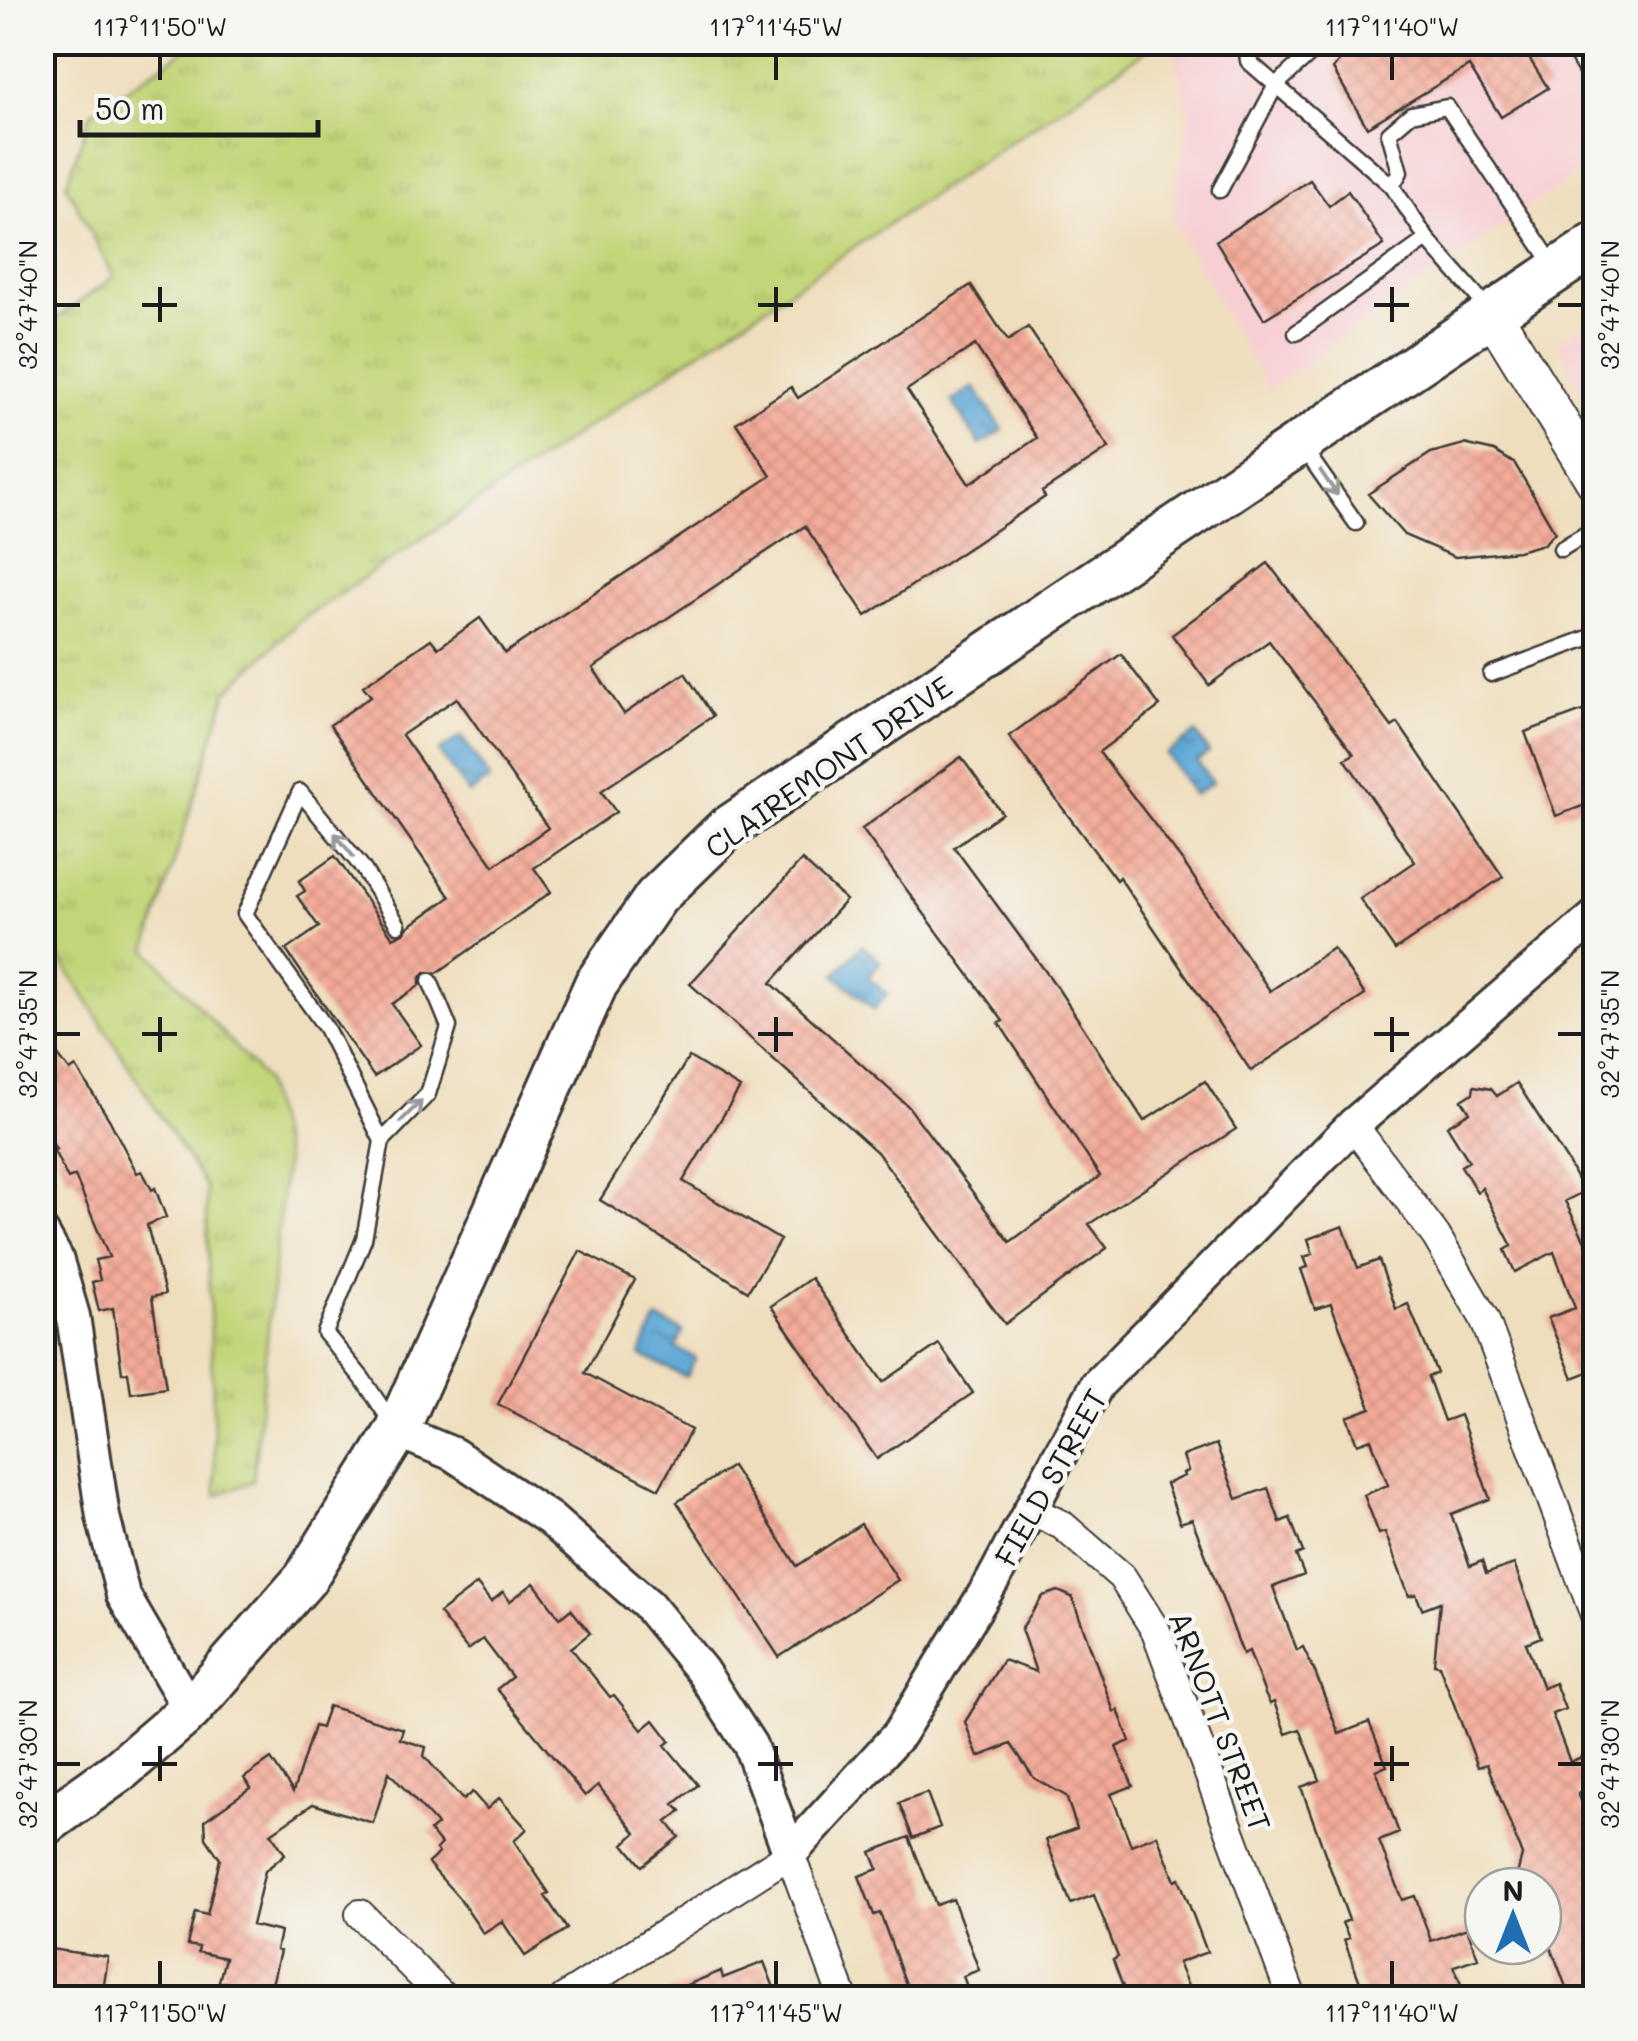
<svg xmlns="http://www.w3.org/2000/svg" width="1638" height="2041" font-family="Mali,sans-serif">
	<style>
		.built { fill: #f7cfd3 }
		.grass { fill: url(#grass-tufts); stroke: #6f784a; stroke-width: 2.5 }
		.water { fill: url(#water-ripples); stroke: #3c6278; stroke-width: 2.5 }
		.building { fill: url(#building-cross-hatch); fill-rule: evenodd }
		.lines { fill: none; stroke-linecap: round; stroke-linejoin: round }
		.service-casing { stroke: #3c3934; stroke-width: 19 }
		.minor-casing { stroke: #3c3934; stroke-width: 32 }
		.tertiary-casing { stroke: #3c3934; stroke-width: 38 }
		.secondary-casing { stroke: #3c3934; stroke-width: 42 }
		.primary-casing { stroke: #3c3934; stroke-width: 48 }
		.service { stroke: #fff; stroke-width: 14 }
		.minor { stroke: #fff; stroke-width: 28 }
		.tertiary { stroke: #fff; stroke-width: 32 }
		.secondary { stroke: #fff; stroke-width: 38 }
		.primary { stroke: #fff; stroke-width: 42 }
		.oneway { stroke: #999 }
		.ticks { fill: none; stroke: #1c1c1c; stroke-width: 4 }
		.labels { text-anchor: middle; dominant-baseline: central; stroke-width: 9; stroke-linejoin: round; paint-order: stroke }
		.street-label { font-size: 30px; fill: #1c1c1c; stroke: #f6f6f2 }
		.neatline { fill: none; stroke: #1c1c1c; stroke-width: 4 }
		.ticks-label { font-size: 25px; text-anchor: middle; fill: #1c1c1c }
	</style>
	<defs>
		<pattern id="grass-tufts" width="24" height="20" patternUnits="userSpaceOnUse" patternTransform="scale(2.5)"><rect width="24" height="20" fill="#c2d578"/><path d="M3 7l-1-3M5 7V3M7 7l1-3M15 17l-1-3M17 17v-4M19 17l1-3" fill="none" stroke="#a6b667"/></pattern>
		<pattern id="water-ripples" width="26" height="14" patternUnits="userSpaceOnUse" patternTransform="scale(2.5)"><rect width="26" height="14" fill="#5da7d5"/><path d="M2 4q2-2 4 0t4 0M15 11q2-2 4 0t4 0" fill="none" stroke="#4c87ac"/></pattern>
		<pattern id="building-cross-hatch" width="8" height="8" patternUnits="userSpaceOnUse" patternTransform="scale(2.5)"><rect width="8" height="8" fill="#f4ab99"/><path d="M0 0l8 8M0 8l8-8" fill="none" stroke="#d19383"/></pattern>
	</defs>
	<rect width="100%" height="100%" fill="#f6f6f2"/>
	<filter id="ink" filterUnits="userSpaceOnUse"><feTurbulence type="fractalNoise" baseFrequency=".01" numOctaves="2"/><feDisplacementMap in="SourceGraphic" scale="20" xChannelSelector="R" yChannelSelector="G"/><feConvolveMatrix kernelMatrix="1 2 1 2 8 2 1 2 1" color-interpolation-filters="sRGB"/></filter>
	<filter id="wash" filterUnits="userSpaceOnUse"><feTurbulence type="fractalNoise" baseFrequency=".0048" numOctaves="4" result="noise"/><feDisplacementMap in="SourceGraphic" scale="40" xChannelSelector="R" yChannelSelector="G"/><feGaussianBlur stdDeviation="2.25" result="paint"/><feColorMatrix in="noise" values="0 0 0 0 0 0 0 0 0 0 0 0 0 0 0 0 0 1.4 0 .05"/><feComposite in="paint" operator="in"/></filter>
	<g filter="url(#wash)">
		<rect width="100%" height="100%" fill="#efdebd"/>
		<!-- built -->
		<path class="built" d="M1171 43H1595V161L1268 390 1172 220 1189 116Z
			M1595 316V423L1558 343Z"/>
		<!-- grass -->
		<path class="grass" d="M195 43H1157L297 623 227 692 147 949 264 1079 285 1159 253 1481 216 1496 206 1188 43 931V328L114 277 66 185 91 113Z"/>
		<!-- water -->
		<path class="water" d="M974 387 1003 430 980 445 952 401Z
			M1196 733 1209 753 1197 761 1212 783 1194 795 1166 754Z
			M461 736 490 779 469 794 439 752Z
			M862 945 881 962 868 977 887 994 874 1009 835 975Z
			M657 1319 683 1331 676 1348 696 1358 686 1377 640 1355Z"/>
		<g id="blocks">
			<!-- building -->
			<path class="building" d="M1354 42H1519L1548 88 1501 117 1469 66 1367 127 1333 69Z
				M1310 180 1329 206 1348 191 1384 245 1264 319 1216 241Z
				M971 285 1008 341 1028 327 1109 448 1042 492 1045 497 866 616 805 526 593 668 624 714 685 673 713 716 601 791 616 812 534 868 551 892 437 973 425 972 420 979V985L392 1004 421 1045 374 1077 286 950 319 927 297 896 305 891 299 881 335 856 393 938 404 933 408 927 450 897 330 725 371 696 363 686 431 639 438 648 480 618 505 653 771 476 736 423 791 387 798 398ZM975 345 1037 438 969 484 907 390ZM457 698 548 828 494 866 402 735Z
				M1464 444 1494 451 1515 464 1555 532 1544 544 1518 551 1455 557 1404 535 1368 494 1431 453Z
				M1268 563 1392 727 1398 723 1503 877 1395 950 1360 899 1415 862 1345 759 1354 754 1269 641 1209 685 1172 635Z
				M1121 654 1160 706 1099 752 1184 863 1270 991 1333 948 1365 995 1251 1071 1119 877 1116 880 1009 736Z
				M1596 706V801L1556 816 1525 732Z
				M961 757 1002 813 954 847 1057 987 1144 1121 1205 1081 1236 1129 1089 1224 1107 1248 1005 1324 877 1152 690 984 802 860 846 900 771 983 908 1106 1010 1242 1100 1176 999 1023 1003 1021 862 829Z
				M42 1034 70 1071 76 1067 109 1119 137 1173 142 1171 152 1190 155 1188 166 1217 147 1225 165 1294 152 1297 166 1388 131 1393 128 1372 122 1373 113 1308 99 1311 92 1282 100 1280 95 1260 109 1257 75 1176 68 1179 54 1151 56 1149 42 1127Z
				M689 1057 740 1088 683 1181 780 1240 748 1291 600 1200Z
				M1517 1083 1568 1162 1583 1192 1565 1201 1596 1263V1369L1573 1378 1548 1318 1575 1308 1554 1252 1515 1272 1505 1250 1512 1246 1482 1188 1477 1192 1461 1166 1469 1161 1447 1126 1470 1112 1462 1100 1473 1093 1474 1086 1491 1089 1497 1096Z
				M1343 1226 1358 1268 1379 1260 1396 1309 1408 1304 1437 1373 1428 1377 1444 1421 1460 1415 1490 1499 1451 1514 1470 1566 1482 1561 1486 1574 1514 1564 1541 1637 1526 1643 1543 1688 1555 1683 1565 1709 1552 1714 1570 1762 1584 1756 1596 1785 1578 1793 1596 1839V1993L1582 1998H1570L1548 1939 1556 1936 1543 1898V1886L1516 1879 1522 1855 1487 1764 1478 1767 1439 1665 1434 1664 1440 1602 1422 1609 1416 1594 1409 1596 1385 1532 1379 1534 1364 1495 1388 1485 1371 1439 1357 1444 1347 1417 1371 1408 1331 1304 1315 1309 1301 1269 1308 1267 1304 1257 1313 1254 1308 1239Z
				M580 1251 635 1280 585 1373 691 1430 659 1489 498 1404Z
				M811 1278 883 1382 939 1344 973 1393 877 1459 771 1306Z
				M1216 1444 1237 1499 1268 1488 1280 1522 1290 1518 1303 1552 1296 1555 1304 1575 1273 1587 1297 1650 1303 1647 1315 1672 1339 1734 1369 1722 1387 1766 1376 1770 1399 1833 1379 1841 1402 1900 1415 1896 1431 1941 1467 1928 1478 1958 1454 1966 1466 1998H1366L1344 1940 1349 1938 1342 1923 1349 1920 1301 1787 1320 1780 1300 1729 1286 1734 1274 1702 1270 1704 1265 1694 1249 1651 1243 1654 1192 1519 1180 1523 1166 1484 1184 1476 1183 1473 1188 1471 1183 1456Z
				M732 1466 797 1566 861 1524 898 1580 779 1657 677 1502Z
				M534 1583 560 1618 571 1609 590 1633 571 1648 610 1697 614 1695 642 1730 654 1720 670 1741 665 1745 698 1785 674 1804 681 1811 667 1822 679 1837 642 1866 624 1844 636 1833 598 1785 585 1796 497 1689 512 1677 483 1639 468 1650 439 1613 477 1584 491 1602 503 1592 510 1601Z
				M1058 1591 1072 1597 1114 1712 1118 1710 1130 1741 1116 1747 1133 1786 1111 1794 1131 1845 1157 1835 1175 1880 1179 1878 1207 1952 1178 1963 1193 1998H1127L1113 1960 1118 1957 1094 1895 1071 1904 1046 1840 1077 1828 1066 1796 1034 1778 1011 1744 978 1757 965 1722 1003 1660 1036 1672 1021 1629 1043 1596Z
				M328 1706 403 1729 400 1739 426 1747 424 1756 463 1800 472 1792 487 1809 499 1798 527 1829 514 1841 549 1893 545 1896 567 1929 525 1956 502 1921 483 1933 459 1898 428 1863 439 1853 436 1849 441 1844 430 1831 437 1825 389 1772 373 1823 313 1804 271 1833 285 1854 265 1871 252 1925 280 1932 276 1950 280 1951 270 1993 219 1981 225 1958 198 1952 199 1947 187 1945 195 1912 207 1915 220 1859 206 1838 205 1820 250 1788 244 1778 271 1759 293 1792 314 1726 321 1728Z
				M927 1793 940 1827 913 1838 899 1803Z
				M909 1837 936 1905 953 1899 979 1970 963 1976 971 1998H911L880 1913 874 1915 859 1876 878 1869 871 1852Z
				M42 1948 108 1957 102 1998H42Z
				M764 1962 778 1998H655L721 1971 723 1978Z"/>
		</g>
	</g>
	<g filter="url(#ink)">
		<use href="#blocks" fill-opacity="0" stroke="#3c3934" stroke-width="2.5"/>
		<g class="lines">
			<!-- service casing -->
			<g class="service-casing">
				<path id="service" d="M1246 42 1248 61 1392 186 1400 172 1389 133 1411 114 1447 107 1554 266
					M1569 42 1596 88
					M1392 186 1427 239 1490 311
					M1220 190 1276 85 1323 42
					M1296 333 1427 239
					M1304 449 1356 523
					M1561 549 1596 528
					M1491 674 1596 635
					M398 925 362 867 300 792 245 914 326 1028 382 1141 428 1094 449 1027 430 981
					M382 1141 364 1239 325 1333 362 1378 392 1423"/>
			</g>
			<!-- minor casing -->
			<g class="minor-casing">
				<path id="minor" d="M1353 1125 1436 1236 1484 1318 1596 1618
					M1031 1510 1062 1525 1122 1577 1156 1631 1292 1998
					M360 1914 444 1998
					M564 1998 790 1854 843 1998"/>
			</g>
			<!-- tertiary casing -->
			<g class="tertiary-casing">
				<path id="tertiary" d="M42 1233 56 1258 73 1316 103 1517 123 1595 190 1710
					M397 1431 453 1454 550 1519 648 1605 702 1671 750 1745 790 1854 899 1734 993 1580 1097 1385 1353 1125 1596 916"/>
			</g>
			<!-- secondary casing -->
			<g class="secondary-casing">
				<path id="secondary" d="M1493 315 1596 482"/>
			</g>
			<!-- primary casing -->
			<g class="primary-casing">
				<path id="primary" d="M42 1826 119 1771 190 1710 305 1579 397 1431 596 984 656 897 725 830 1596 244"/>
			</g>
			<!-- service -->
			<use href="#service" class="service"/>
			<!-- minor -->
			<use href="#minor" class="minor"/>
			<!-- tertiary -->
			<use href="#tertiary" class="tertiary"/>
			<!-- secondary -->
			<use href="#secondary" class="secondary"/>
			<!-- primary -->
			<use href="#primary" class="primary"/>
		</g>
		<!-- one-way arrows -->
		<defs><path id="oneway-shaft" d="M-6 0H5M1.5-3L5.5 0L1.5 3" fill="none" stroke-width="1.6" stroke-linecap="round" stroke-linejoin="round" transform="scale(2.5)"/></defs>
		<g class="oneway">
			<use href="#oneway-shaft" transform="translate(1329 483) rotate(55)"/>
			<use href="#oneway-shaft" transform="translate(344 845) rotate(-129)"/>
			<use href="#oneway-shaft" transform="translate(411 1111) rotate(-45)"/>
		</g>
	</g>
	<!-- ticks -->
	<path class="ticks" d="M160 55V80M776 55V80M1392 55V80M160 287V322M776 287V322M1392 287V322M55 305H80M142 305H177M758 305H793M1374 305H1409M1558 305H1583M160 1017V1052M776 1017V1052M1392 1017V1052M55 1034H80M142 1034H177M758 1034H793M1374 1034H1409M1558 1034H1583M160 1746V1781M776 1746V1781M1392 1746V1781M55 1764H80M142 1764H177M758 1764H793M1374 1764H1409M1558 1764H1583M160 1961V1986M776 1961V1986M1392 1961V1986"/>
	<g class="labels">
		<!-- street labels -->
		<g class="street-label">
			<text transform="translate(828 766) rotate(-35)">CLAIREMONT DRIVE</text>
			<text transform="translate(1050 1477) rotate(-61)">FIELD STREET</text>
			<text transform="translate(1221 1721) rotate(69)">ARNOTT STREET</text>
		</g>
	</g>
	<!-- margin -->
	<rect width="1638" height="2041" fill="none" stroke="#f6f6f2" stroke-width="110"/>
	<!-- north arrow -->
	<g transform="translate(1513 1916)"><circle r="48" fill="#f6f6f2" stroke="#9f9f9c" stroke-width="2.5"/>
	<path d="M0-8L18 38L0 25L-18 38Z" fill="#1f6fb2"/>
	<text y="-15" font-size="28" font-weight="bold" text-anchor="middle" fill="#1c1c1c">N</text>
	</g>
	<!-- scale -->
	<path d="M80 120v15h238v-15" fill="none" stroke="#1c1c1c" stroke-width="5"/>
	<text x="95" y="120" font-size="30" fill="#1c1c1c" stroke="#f6f6f2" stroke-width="8" paint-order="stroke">50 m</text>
	<rect x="55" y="55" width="1528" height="1931" class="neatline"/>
	<g class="ticks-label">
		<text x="160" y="36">117°11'50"W</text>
		<text x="776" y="36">117°11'45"W</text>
		<text x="1392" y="36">117°11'40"W</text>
		<text transform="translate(28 305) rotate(-90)" y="9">32°47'40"N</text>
		<text transform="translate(1610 305) rotate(-90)" y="9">32°47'40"N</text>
		<text transform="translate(28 1034) rotate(-90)" y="9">32°47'35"N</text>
		<text transform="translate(1610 1034) rotate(-90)" y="9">32°47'35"N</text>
		<text transform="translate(28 1764) rotate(-90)" y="9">32°47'30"N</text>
		<text transform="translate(1610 1764) rotate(-90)" y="9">32°47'30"N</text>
		<text x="160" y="2022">117°11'50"W</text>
		<text x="776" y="2022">117°11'45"W</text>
		<text x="1392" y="2022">117°11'40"W</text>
	</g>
</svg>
